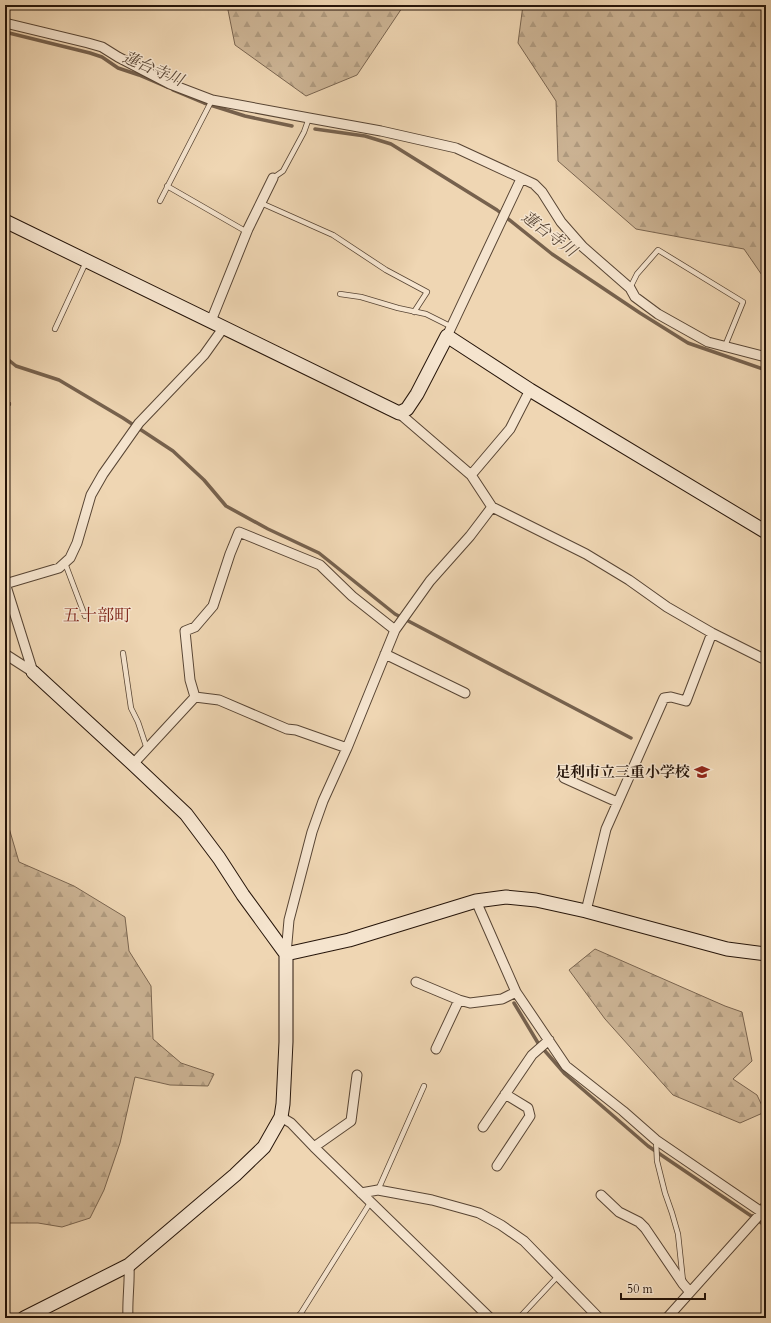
<svg xmlns="http://www.w3.org/2000/svg" width="771" height="1323" font-family="Cardo,'Noto Serif JP',serif">
	<style>
		.forest { fill: url(#forest-firs); stroke: #7a6550 }
		.lines { fill: none; stroke-linecap: round; stroke-linejoin: round }
		.stream { stroke: #76614d; stroke-width: 3.5 }
		.lane-casing { stroke: #584534; stroke-width: 6 }
		.street-casing { stroke: #584534; stroke-width: 11 }
		.secondary-casing { stroke: #26150a; stroke-width: 15 }
		.lane { stroke: #f5e4ce; stroke-width: 4.5 }
		.street { stroke: #f5e4ce; stroke-width: 9 }
		.secondary { stroke: #f5e4ce; stroke-width: 13 }
		.labels { text-anchor: middle; dominant-baseline: central; stroke-width: 3; stroke-linejoin: round; paint-order: stroke }
		.poi-label { font-size: 15px; font-weight: bold; fill: #26150a; stroke: #f5e4ce; text-anchor: end }
		.water-label { font-size: 16px; font-style: italic; fill: #5b4837; stroke: #f5e4ce }
		.quarter-label { font-size: 17px; fill: #7a1f14; stroke: #f5e4ce }
	</style>
	<defs>
		<pattern id="forest-firs" width="22" height="20" patternUnits="userSpaceOnUse"><rect width="22" height="20" fill="#cdb596"/><path d="M5 1l3.5 6h-7zM16 11l3.5 6h-7z" fill="#b09b80"/></pattern>
	</defs>
	<rect width="100%" height="100%" fill="#efd6b3"/>
	<filter id="stains"><feTurbulence type="fractalNoise" baseFrequency=".005" numOctaves="4"/><feColorMatrix values="0 0 0 0 .2 0 0 0 0 .09 0 0 0 0 .02 0 0 0 .5 -.17"/></filter>
	<radialGradient id="worn" r=".72"><stop offset=".6" stop-color="#630" stop-opacity="0"/><stop offset="1" stop-color="#630" stop-opacity=".3"/></radialGradient>
	<!-- forest -->
	<path class="forest" d="M227 5H404L357 75 306 96 235 45Z
		M523 5H766V281L744 249 636 229 558 161 556 101 518 43Z
		M5 761 7 766 9 828 19 862 74 886 125 917 129 951 151 986 153 1039 181 1063 214 1074 208 1086 170 1085 135 1077 120 1143 104 1190 90 1218 62 1227 38 1223H5Z
		M595 949 725 1006 742 1012 752 1061 733 1079 757 1095 765 1112 740 1123 673 1095 605 1019 569 970Z"/>
	<g class="lines">
		<!-- stream -->
		<path class="stream" d="M5 32 90 53 102 57 118 68 139 75 167 87
			M173 90 204 103 245 116 292 126
			M315 129 365 136 391 144 497 210 552 254 640 313 688 343 766 370
			M5 357 16 366 59 380 123 418 173 451 204 480 226 506 268 529 319 553 395 614 631 738
			M514 1003 538 1043 565 1074 648 1146 766 1226"/>
		<!-- lane casing -->
		<g class="lane-casing">
			<path id="lane" d="M5 150V149
				M273 178 283 171 304 132 309 118
				M167 186 247 232
				M160 201 212 100
				M261 203 333 235 386 270 427 292 414 312
				M630 288 637 274 658 250 743 302 725 346
				M340 294 361 297 398 308 426 314 452 327
				M55 329 86 262
				M5 402 8 404
				M65 563 85 616
				M123 653 131 708 138 722 147 749
				M656 1140 657 1161 665 1193 672 1213 678 1234 683 1281
				M378 1190 424 1086
				M296 1318 301 1313 370 1203
				M519 1318 558 1276"/>
		</g>
		<!-- street casing -->
		<g class="street-casing">
			<path id="street" d="M5 23 88 43 102 47 118 57 170 84 212 100 309 118 381 131 456 148 534 184 542 192 561 222 583 247 630 288 635 297 658 314 708 342 766 357
				M211 321 248 229 273 178
				M447 336 521 179
				M399 413 471 475 492 507 586 554 629 580 667 607 712 633 766 660
				M471 475 510 429 530 390
				M5 583 33 672
				M5 584 59 568 70 558 77 543 91 495 103 474 139 423 204 355 224 327
				M5 654 33 672
				M385 654 465 693
				M195 697 190 680 185 631 195 627 213 606 230 554 239 532 320 565 352 596 395 630
				M195 697 219 700 287 729 296 730 347 748
				M133 764 195 697
				M564 778 617 802
				M476 901 516 992 566 1066 623 1111 656 1140 766 1215
				M586 911 606 829 664 698 671 697 686 701 712 633
				M286 954 289 920 312 832 323 801 347 748 395 630 430 581 470 536 492 507
				M416 982 459 1000 470 1003 502 999 516 992
				M436 1049 459 1000
				M281 1117 291 1123 314 1147 490 1318
				M483 1127 532 1055 549 1040
				M314 1147 351 1121 357 1075
				M497 1166 530 1116 528 1108 505 1094
				M361 1193 378 1190 432 1200 479 1213 501 1225 524 1241 599 1318
				M601 1195 619 1212 639 1222 645 1228 683 1284 690 1292
				M128 1318C127 1300 130 1283 129 1265
				M667 1318 762 1212 766 1205"/>
		</g>
		<!-- secondary casing -->
		<g class="secondary-casing">
			<path id="secondary" d="M5 221 399 413 407 409 417 394 447 336 530 390 766 532
				M286 954 349 940 476 901 506 897 536 900 586 911 727 949 766 954
				M24 1318 129 1265 235 1175 264 1147 281 1117 283 1104 286 1042V954L243 895 219 858 186 814 133 764 33 672"/>
		</g>
		<!-- lane -->
		<use href="#lane" class="lane"/>
		<!-- street -->
		<use href="#street" class="street"/>
		<!-- secondary -->
		<use href="#secondary" class="secondary"/>
	</g>
	<!-- icons -->
	<defs>
		<g id="school-bare" transform="scale(1.2)"><path d="M0-5L7-2L0 1L-7-2ZM-4 1L0 2.5L4 1V4Q0 6-4 4Z" fill="#8f2418" stroke="#f5e4ce" stroke-width="2.5" paint-order="stroke"/></g>
	</defs>
	<g fill-rule="evenodd">
		<use href="#school-bare" x="702" y="772"/>
	</g>
	<g class="labels">
		<!-- poi labels -->
		<g class="poi-label">
			<text x="690" y="772">足利市立三重小学校</text>
		</g>
		<!-- water labels -->
		<g class="water-label">
			<text transform="translate(153 69) rotate(23)">蓮台寺川</text>
			<text transform="translate(549 234) rotate(37)">蓮台寺川</text>
		</g>
		<!-- quarter labels -->
		<g class="quarter-label">
			<text x="97" y="615">五十部町</text>
		</g>
	</g>
	<!-- margin -->
	<rect width="771" height="1323" fill="none" stroke="#efd6b3" stroke-width="20"/>
	<rect x="6" y="6" width="759" height="1311" fill="none" stroke="#26150a" stroke-width="2"/>
	<rect x="10" y="10" width="751" height="1303" fill="none" stroke="#26150a"/>
	<!-- scale -->
	<path d="M621 1293v6h84v-6" fill="none" stroke="#26150a" stroke-width="2"/>
	<text x="627" y="1293" font-size="12" fill="#26150a" stroke="#f5e4ce" stroke-width="3" paint-order="stroke">50 m</text>
	<rect width="100%" height="100%" filter="url(#stains)"/>
	<rect width="100%" height="100%" fill="url(#worn)"/>
</svg>
